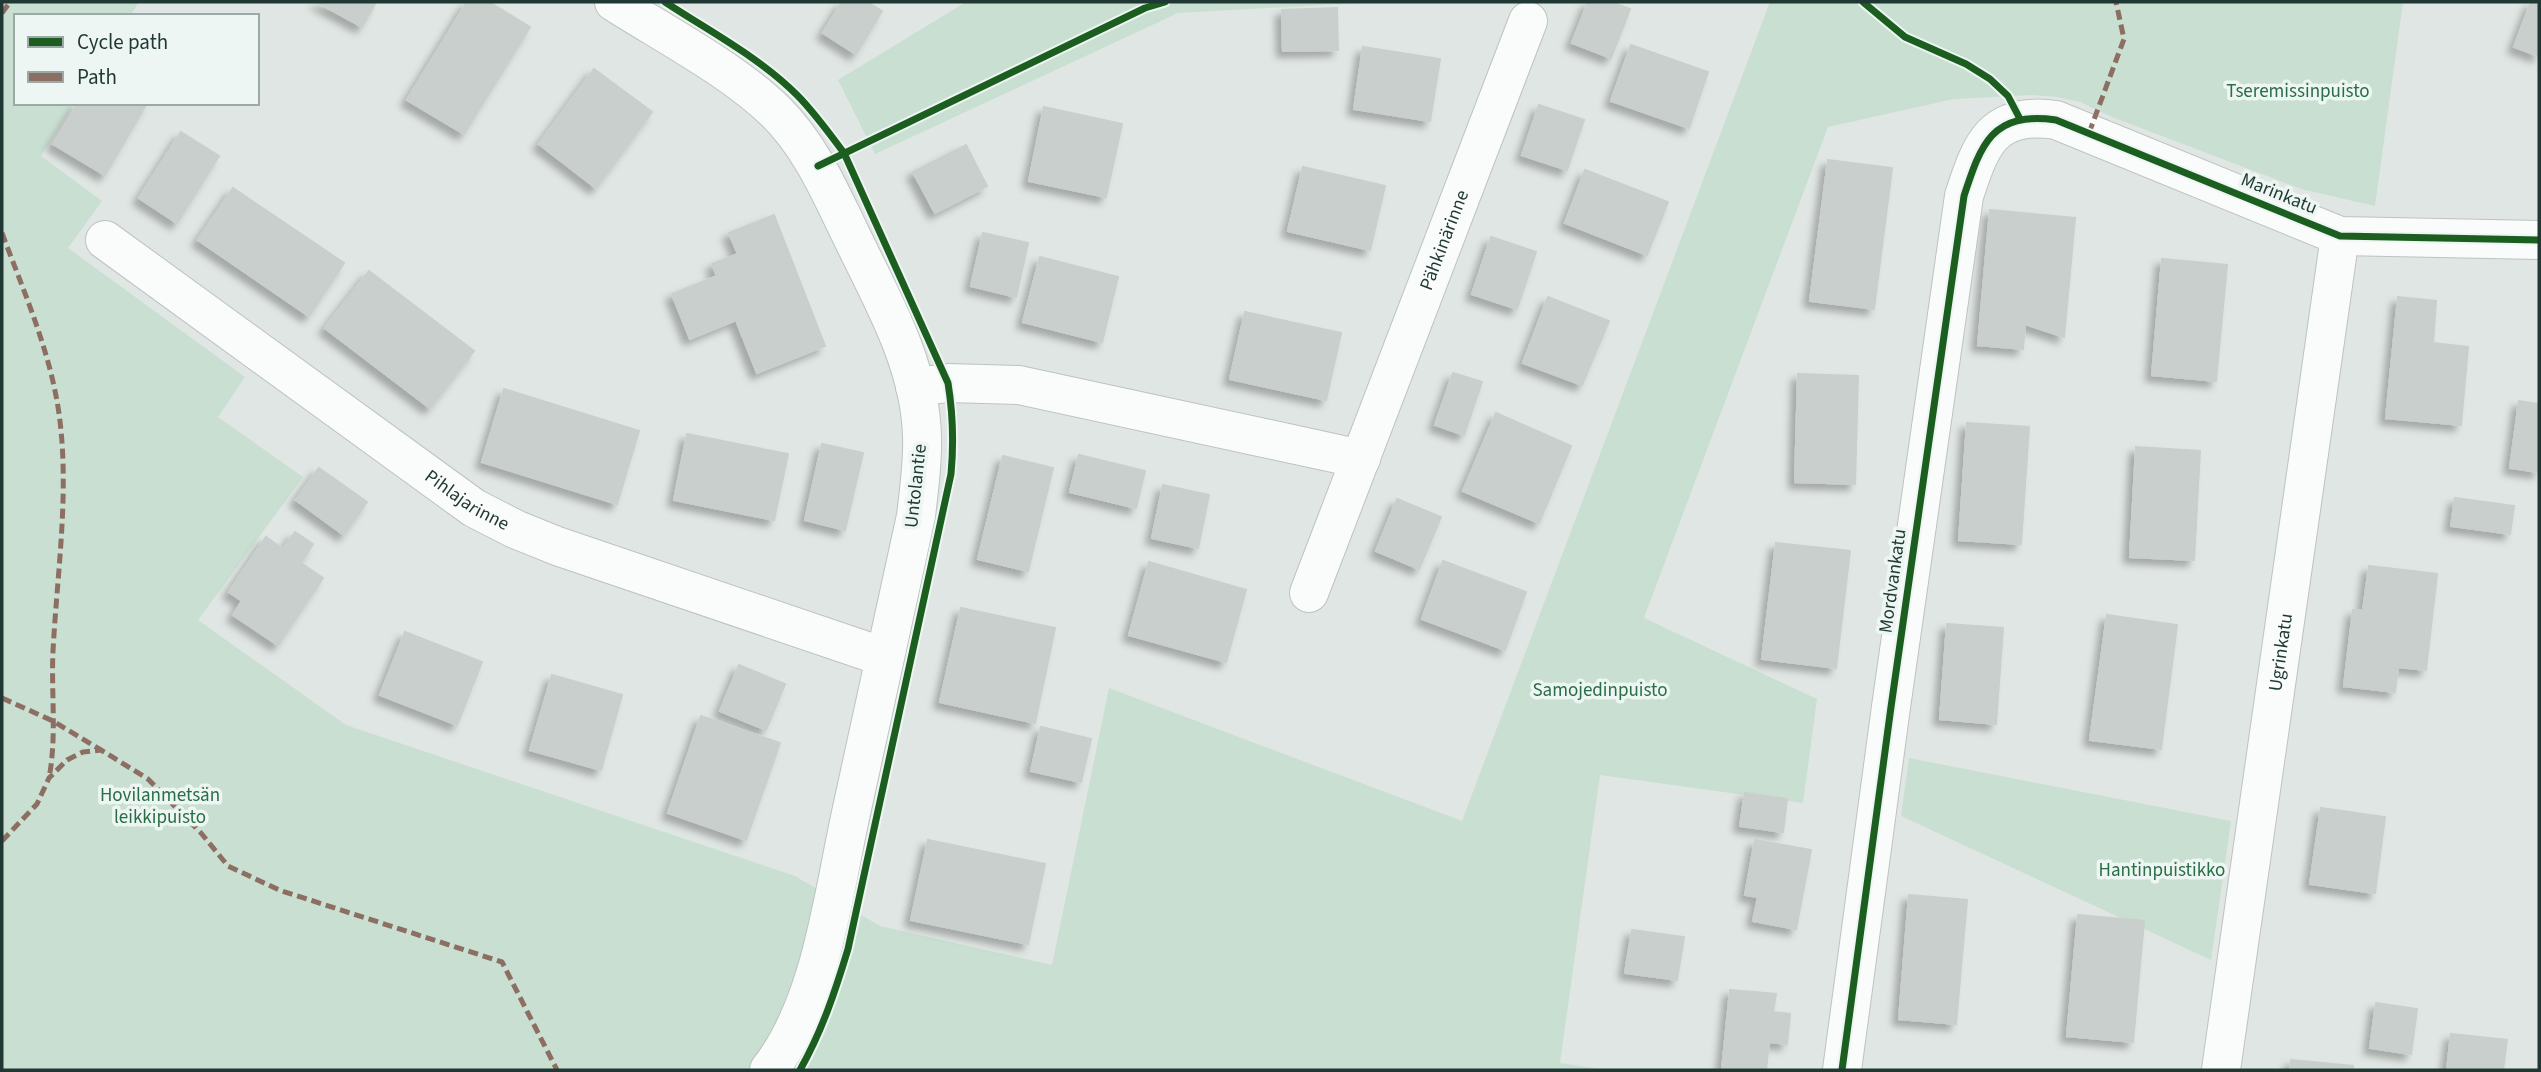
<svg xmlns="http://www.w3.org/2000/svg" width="2541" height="1072" font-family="'Source Sans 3',sans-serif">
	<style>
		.green { fill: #c9dfd1 }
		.building { fill: #c9cfcc; stroke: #c9cfcc; stroke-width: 2; filter: url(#shadow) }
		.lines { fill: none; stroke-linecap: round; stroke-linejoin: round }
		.street-casing { stroke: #bdc3c0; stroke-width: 40 }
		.street { stroke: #fafbfb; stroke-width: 38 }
		.quiet { stroke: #8d6e63; stroke-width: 5; stroke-dasharray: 10 5; stroke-linecap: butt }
		.cycleway-casing { stroke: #edf6f2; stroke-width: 11 }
		.cycleway { stroke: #1b5e20; stroke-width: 7 }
		.labels { text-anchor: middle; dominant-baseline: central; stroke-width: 7; stroke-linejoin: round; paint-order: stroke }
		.park-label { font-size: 19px; fill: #2a6e48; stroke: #edf6f2 }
		.street-label { font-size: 19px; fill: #1f3833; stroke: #edf6f2 }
	</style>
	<defs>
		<filter id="shadow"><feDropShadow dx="-6" dy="6" stdDeviation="3.5" flood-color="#0004"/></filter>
	</defs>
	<rect width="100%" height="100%" fill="#e0e6e3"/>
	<!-- green -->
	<path class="green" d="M2 2H139L130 16H16V103H74L41 156 102 201 68 248 245 377 218 417 303 477 198 620 346 725 795 876 880 926 1052 965 1109 688 1462 821 1770 2H2403L2375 206 2301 189 2112 117 2080 102 2057 97 2031 95 1954 99 1828 127 1644 618 1817 699 1803 803 1600 775 1560 1063 1607 1070H2Z
		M966 2H1377L1178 13 875 154 838 80Z
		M1909 758 2231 821 2211 960 1901 816Z"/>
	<!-- building -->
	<path class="building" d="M317 2H376L362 27Z
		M467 2H489L530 27 464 134 407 100Z
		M842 2H867L882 11 856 54 823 33Z
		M1588 2H1611L1630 9 1611 58 1572 43Z
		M2531 2 2539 4V56L2514 47Z
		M1337 8 1338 50 1283 51 1282 10Z
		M1631 45 1708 72 1689 128 1611 101Z
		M1363 47 1440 59 1430 121 1354 109Z
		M594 69 652 112 596 188 539 144Z
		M78 103H147L105 175 53 144Z
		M1539 105 1584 120 1567 170 1522 155Z
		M1044 107 1122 124 1106 197 1029 181Z
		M181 132 219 156 177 223 139 198Z
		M966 145 987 186 935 213 913 172Z
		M1828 160 1892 168 1874 309 1810 301Z
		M1303 167 1385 186 1370 250 1288 231Z
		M1585 170 1668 202 1647 255 1565 223Z
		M233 188 344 263 309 316 198 240Z
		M1990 210 2075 218 2064 337 2025 324 2023 349 1978 345Z
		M774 215 825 346 757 373 736 320 690 339 672 294 717 276 712 264 738 254 729 233Z
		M983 233 1028 243 1016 297 971 286Z
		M1491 237 1536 252 1517 309 1472 294Z
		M1040 257 1118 277 1102 342 1023 322Z
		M2162 259 2227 265 2216 381 2152 375Z
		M369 271 474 351 430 408 325 328Z
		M1548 297 1609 321 1582 385 1523 363Z
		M2398 297 2436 301 2433 343 2468 347 2461 425 2386 418Z
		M1245 312 1341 333 1326 400 1230 379Z
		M1453 373 1482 382 1464 435 1435 425Z
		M1798 374 1858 376 1855 484 1795 482Z
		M504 389 639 431 617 504 482 462Z
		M2519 401 2539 404V472L2510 468Z
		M1496 413 1571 446 1539 523 1463 491Z
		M1967 423 2029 427 2021 544 1959 540Z
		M687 434 788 454 774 520 674 500Z
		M822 444 863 453 845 530 805 520Z
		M2136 447 2200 451 2194 560 2130 557Z
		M1079 455 1145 471 1136 508 1070 492Z
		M1003 456 1053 468 1028 571 978 559Z
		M319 468 367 502 344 535 296 500Z
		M1163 485 1209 495 1198 548 1152 538Z
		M2455 498 2514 506 2510 534 2451 526Z
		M1397 499 1441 517 1419 569 1376 551Z
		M295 532 313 544 301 563 323 578 278 645 233 615 242 601 229 592 266 537 283 549Z
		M1776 543 1850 551 1836 668 1762 659Z
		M1443 561 1526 592 1505 650 1422 619Z
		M1149 562 1246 590 1226 662 1129 635Z
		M2369 566 2437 574 2426 670 2398 667 2395 692 2344 686 2353 610 2363 611Z
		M961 608 1055 628 1035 723 940 702Z
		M2107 615 2177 625 2161 749 2090 740Z
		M1947 624 2003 628 1996 724 1940 719Z
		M405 632 482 662 457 725 380 695Z
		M739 665 785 684 766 730 720 711Z
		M552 675 622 695 601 770 530 750Z
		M701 716 780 743 746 840 668 813Z
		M1041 727 1091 739 1081 782 1031 771Z
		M1745 793 1787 799 1783 832 1740 826Z
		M2321 808 2385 817 2375 893 2310 884Z
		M928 840 1045 864 1028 944 911 920Z
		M1755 840 1811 850 1796 929 1753 921 1758 897 1745 895Z
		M1909 895 1967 900 1956 1024 1899 1019Z
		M2078 915 2144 921 2133 1042 2067 1036Z
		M1632 930 1684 937 1677 980 1625 973Z
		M1730 990 1776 994 1773 1012 1790 1014 1787 1044 1769 1042 1766 1070H1722Z
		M2376 1003 2417 1009 2411 1054 2370 1048Z
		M2451 1034 2507 1040 2503 1070H2447Z
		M2291 1060 2353 1066V1070H2290Z"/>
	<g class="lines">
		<!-- street casing -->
		<g class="street-casing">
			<g id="street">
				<path d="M614 2C666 35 733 70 776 112 811 147 829 190 850 233 881 298 920 363 922 436 923 463 919 489 916 516 894 615 872 714 851 813 833 895 821 1004 769 1070"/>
				<path id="s1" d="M105 240 474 508 515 529 557 546 884 657"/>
				<path d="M915 387 948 383 1019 385 1361 459"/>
				<path id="s2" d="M1309 593 1528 21"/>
				<path d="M1842 1070 1891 707 1964 196C1981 144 1992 111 2056 120L2340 236 2539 240"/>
				<path id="s3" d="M2221 1070 2340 236"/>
			</g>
		</g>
		<!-- street -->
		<use href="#street" class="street"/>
		<!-- quiet -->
		<path class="quiet" d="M2 13 10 2
			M2089 133 2124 39 2116 2
			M2 233C25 295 52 355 60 421 69 497 57 575 53 651 51 693 57 736 49 778
			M2 698 53 721 101 750
			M2 841 37 804 49 778 67 760 83 752 101 750 148 779 201 833 228 866 279 890 502 962 557 1070"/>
		<!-- cycleway casing -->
		<g class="cycleway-casing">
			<path id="cycleway" d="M665 2C709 31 759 57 797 95 814 112 829 133 844 153L948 383C953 414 954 442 951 474L848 949C835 992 822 1031 800 1070
				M1863 2 1905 37 1966 64 1990 79 2008 96 2020 119
				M818 166 1145 8 1165 2
				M1842 1070 1891 707 1964 196C1981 144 1992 111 2056 120L2340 236 2539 240"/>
		</g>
		<!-- cycleway -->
		<use href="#cycleway" class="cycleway"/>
	</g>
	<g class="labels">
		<!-- park labels -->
		<g class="park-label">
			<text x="2298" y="91">Tseremissinpuisto</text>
			<text x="1600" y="690">Samojedinpuisto</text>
			<text x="160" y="795">Hovilanmetsän<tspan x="160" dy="22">leikkipuisto</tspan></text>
			<text x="2162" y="870">Hantinpuistikko</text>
		</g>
		<!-- street labels -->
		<g class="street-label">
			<text transform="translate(2279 194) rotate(22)">Marinkatu</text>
			<text stroke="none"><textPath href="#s2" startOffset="378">Pähkinärinne</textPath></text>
			<text transform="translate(916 486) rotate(-84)">Untolantie</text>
			<text stroke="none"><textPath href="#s1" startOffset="446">Pihlajarinne</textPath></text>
			<text transform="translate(1893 581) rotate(-82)">Mordvankatu</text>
			<text stroke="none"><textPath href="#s3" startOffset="422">Ugrinkatu</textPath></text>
		</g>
	</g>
	<!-- border -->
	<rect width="2541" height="1072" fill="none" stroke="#1f3833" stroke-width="7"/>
	<!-- legend -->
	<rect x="14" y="14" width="245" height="91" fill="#edf6f2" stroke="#9baaa6" stroke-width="2"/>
	<rect x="28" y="37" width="35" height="10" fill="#1b5e20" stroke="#9baaa6" stroke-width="2"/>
	<text x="77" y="49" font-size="21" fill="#1f3833">Cycle path</text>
	<rect x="28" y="72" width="35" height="10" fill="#8d6e63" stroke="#9baaa6" stroke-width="2"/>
	<text x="77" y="84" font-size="21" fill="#1f3833">Path</text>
</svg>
